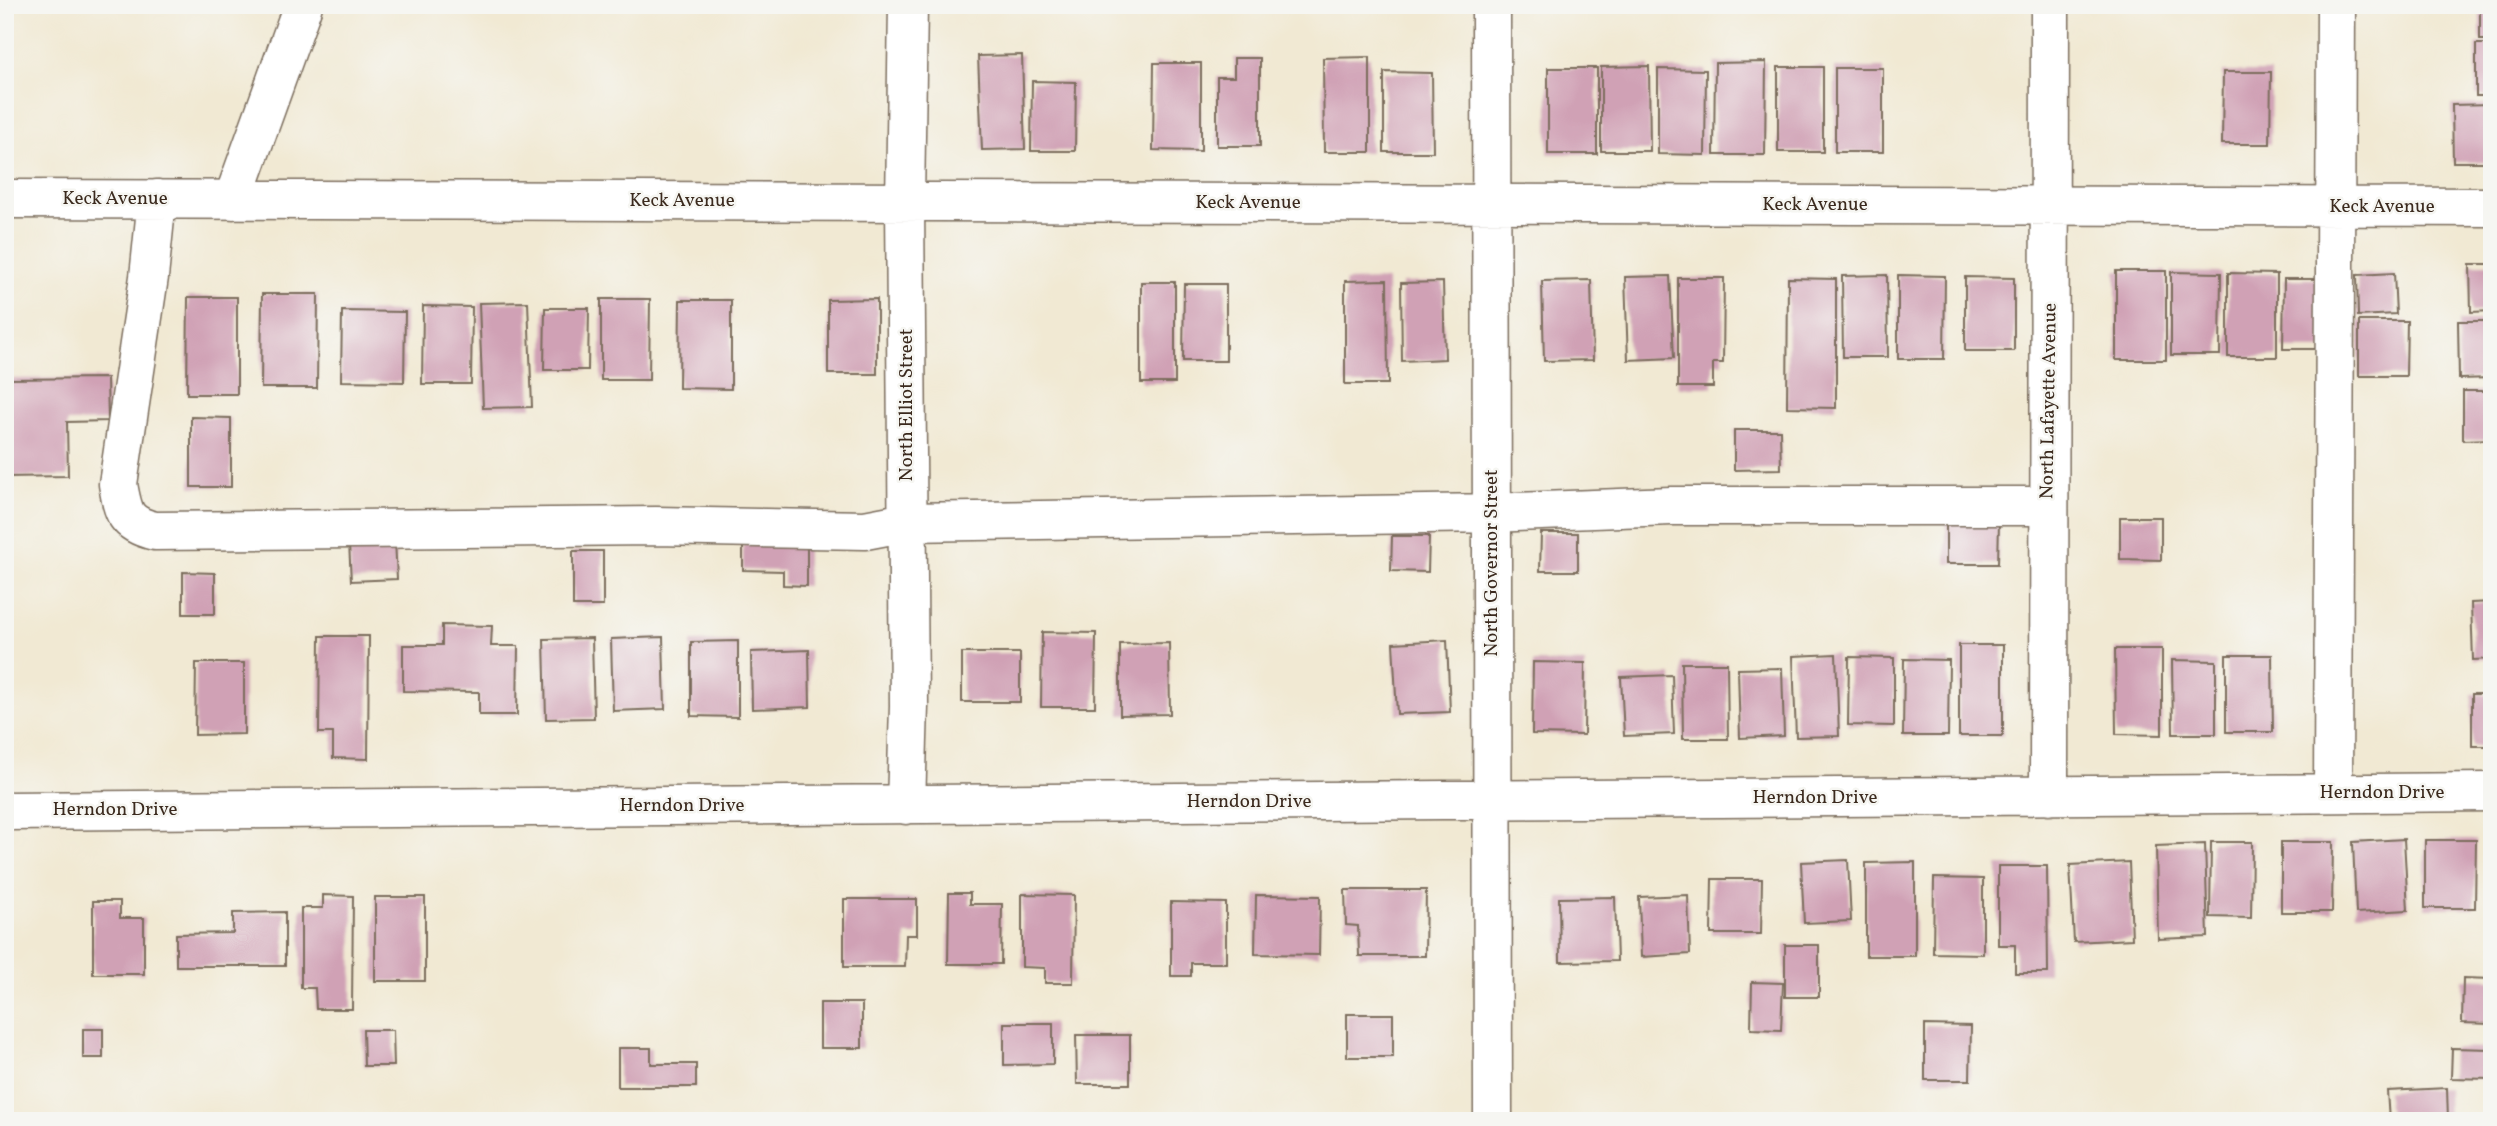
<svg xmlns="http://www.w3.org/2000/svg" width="2497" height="1126" font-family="Vollkorn,serif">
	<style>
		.building { fill: #d0a1b5 }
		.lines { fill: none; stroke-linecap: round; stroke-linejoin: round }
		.minor-casing { stroke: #7b6d5d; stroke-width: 41 }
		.minor { stroke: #fff; stroke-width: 38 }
		.labels { text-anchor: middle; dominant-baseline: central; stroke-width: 5; stroke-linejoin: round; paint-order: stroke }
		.street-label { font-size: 19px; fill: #3b2a1e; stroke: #f6f6f2 }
	</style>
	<rect width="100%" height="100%" fill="#f6f6f2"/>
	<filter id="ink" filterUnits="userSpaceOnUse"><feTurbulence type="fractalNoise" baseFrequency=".0143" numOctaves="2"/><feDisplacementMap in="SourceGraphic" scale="14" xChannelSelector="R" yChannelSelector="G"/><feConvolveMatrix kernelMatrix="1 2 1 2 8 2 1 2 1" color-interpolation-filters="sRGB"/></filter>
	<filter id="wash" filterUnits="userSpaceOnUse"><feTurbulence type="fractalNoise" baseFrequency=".00686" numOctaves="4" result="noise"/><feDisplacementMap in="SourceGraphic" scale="28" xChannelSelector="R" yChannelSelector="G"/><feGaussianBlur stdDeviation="1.57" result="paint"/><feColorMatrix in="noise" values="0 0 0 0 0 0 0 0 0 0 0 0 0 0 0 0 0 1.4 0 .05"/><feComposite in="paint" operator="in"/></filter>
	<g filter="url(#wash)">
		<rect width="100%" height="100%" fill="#f1e9d3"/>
		<g id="blocks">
			<!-- building -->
			<path class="building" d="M2480 5H2492V40H2480Z
				M2476 44H2492V96H2476Z
				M1022 55 1025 149 982 150 978 56Z
				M1370 57V152H1324L1323 58Z
				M1234 58H1260V146H1217V77H1234Z
				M1766 62 1765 155H1714L1715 63Z
				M1154 63H1201V151L1153 150Z
				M1649 66 1650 151H1601V67Z
				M1778 67H1823V152H1778Z
				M1548 68H1597V154H1548Z
				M1835 68H1883V152H1835Z
				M1658 69 1706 70 1705 155 1658 154Z
				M1384 72 1432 73 1433 152H1384Z
				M2223 72H2271L2270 144H2222Z
				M1032 81 1076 82 1075 151H1031Z
				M2492 104V162H2453L2452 105Z
				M2470 264H2492V311L2471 312Z
				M2116 271H2166V360H2116Z
				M2171 272 2221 273 2220 355H2171Z
				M2228 273 2277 274V357H2228Z
				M2394 273 2396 314 2358 316 2357 275Z
				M1887 275 1888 357H1843L1842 276Z
				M1898 275 1945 276 1944 359H1898Z
				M1670 276 1674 358 1628 360 1625 277Z
				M1965 277 2014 278V351H1965Z
				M1678 278H1724L1723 363H1713V387H1678Z
				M1788 278 1836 279V408L1787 407Z
				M2284 279H2333L2332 349H2283Z
				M1387 280 1388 384H1345V281Z
				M1591 280 1593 360 1544 361 1542 281Z
				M1141 282H1175V383H1141Z
				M1443 282 1445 359 1402 361 1401 283Z
				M1184 284H1226V361H1183Z
				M262 294H318L317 388H261Z
				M188 297H237V394H187Z
				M601 299H650L649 380H601Z
				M877 299V374H828V300Z
				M680 300H731V389L679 388Z
				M528 302 532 407 483 408 479 303Z
				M423 306 472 307 471 384H422Z
				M545 308H589L588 370H544Z
				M342 311 405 312 404 382 341 381Z
				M2359 321H2407L2406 376H2359Z
				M2458 321H2492V378L2459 379Z
				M107 378 108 421 67 422 68 476 5 477V379Z
				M2463 391H2492V439L2463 440Z
				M191 417 231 418V487H191Z
				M1734 430H1780L1781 469 1734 470Z
				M2120 517H2161V560L2120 559Z
				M1946 522H1999L1998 564H1946Z
				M1541 533H1578V571H1540Z
				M1392 536H1429L1428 572 1391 571Z
				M395 540 397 579 351 581 349 543Z
				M743 544 807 545V586L783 585V571L743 570Z
				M573 551H603V606H573Z
				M183 572 215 573V614H183Z
				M2492 602V659L2473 660 2471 603Z
				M442 625 492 626 491 646H518L517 715H479V692L403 691V645H442Z
				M1042 632 1096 633 1095 707H1041Z
				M320 636H369L368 759 333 758V733H319Z
				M663 637 665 709 613 711 611 639Z
				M592 638 594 718 546 719 544 639Z
				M1447 640 1450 712 1397 714 1393 643Z
				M738 641V717L691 716V642Z
				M1169 643 1170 714 1120 715V644Z
				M1959 645H2003V736H1959Z
				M2115 649H2162V735L2116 734Z
				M809 650 810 707 752 709 751 652Z
				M962 653H1020V702H962Z
				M1836 654 1839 736 1796 737 1793 656Z
				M2226 655H2272L2273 732H2226Z
				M1849 657 1894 658V726L1848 725Z
				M1904 659 1949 660 1948 736H1903Z
				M2172 660 2216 661V734H2173Z
				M1533 662 1585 663 1584 735 1532 734Z
				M196 663H244V734L195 735Z
				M1682 663H1727L1728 739H1683Z
				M1782 668 1784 736 1740 738 1738 669Z
				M1672 675 1674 734 1624 736 1621 677Z
				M2472 694H2492V746H2472Z
				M2404 839 2408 910 2356 913 2353 842Z
				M2425 840H2476L2475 908H2425Z
				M2211 842H2252L2251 918 2210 917Z
				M2281 842H2333L2332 912H2281Z
				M2205 844 2208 937 2158 939 2156 846Z
				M1848 860 1851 921 1804 923 1801 862Z
				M1915 862V956H1866V863Z
				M2129 862 2132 939 2074 942 2070 865Z
				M1998 866H2047L2048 973H2015V945H1998Z
				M1934 878 1983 879V954L1933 953Z
				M1712 879H1762L1761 934H1711Z
				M1345 890H1426L1425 956H1359L1358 926 1346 925Z
				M949 893H970V904H1002L1001 964H948Z
				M1022 894 1074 895 1073 983H1045V968L1022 967Z
				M323 895 353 896 352 1009H316L315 988H301V908H323Z
				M1256 895 1320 896 1319 955 1255 954Z
				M1688 895 1690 954 1641 957 1639 897Z
				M375 897H425V981H375Z
				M1615 897 1617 961 1560 962 1559 898Z
				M844 899H917V935H906L905 967H844Z
				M93 901H120V918H144V974H93Z
				M1171 902 1226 903V963H1191V976H1171Z
				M285 912V966H176V934L233 933V913Z
				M1785 945H1819V997H1785Z
				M2463 978 2492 979V1024L2462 1023Z
				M1752 982 1783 983 1781 1030 1751 1029Z
				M820 1003H862V1048H820Z
				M1347 1014H1393V1057H1347Z
				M1004 1023H1053V1064L1004 1065Z
				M1925 1025 1971 1026 1970 1080H1925Z
				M83 1029H103V1058H83Z
				M363 1030H393L394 1066H364Z
				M1076 1035H1130V1084H1077Z
				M618 1048H651V1064H696V1087H618Z
				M2452 1048 2492 1049V1079L2451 1078Z
				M2447 1088 2448 1121H2389L2387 1091Z"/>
		</g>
	</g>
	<g filter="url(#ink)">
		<use href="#blocks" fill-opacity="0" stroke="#7b6d5d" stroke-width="2"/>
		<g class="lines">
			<!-- minor casing -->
			<g class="minor-casing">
				<path id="minor" d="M1491 5 1493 1121
					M5 199 2492 207
					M157 199 149 277 118 484C123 513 125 524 155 531L656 526 865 530 907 522 1492 513 1671 506H2048
					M233 200 303 5
					M2333 793 2336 5
					M2049 796 2050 5
					M906 805 909 706 905 202 908 5
					M5 811 2492 792"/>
			</g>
			<!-- minor -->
			<use href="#minor" class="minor"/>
		</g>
	</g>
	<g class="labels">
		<!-- street labels -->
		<g class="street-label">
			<text x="115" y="199">Keck Avenue</text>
			<text x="682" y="201">Keck Avenue</text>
			<text x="1248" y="203">Keck Avenue</text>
			<text x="1815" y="205">Keck Avenue</text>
			<text x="2382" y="207">Keck Avenue</text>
			<text transform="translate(2049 401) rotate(-89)">North Lafayette Avenue</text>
			<text transform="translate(907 405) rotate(-90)">North Elliot Street</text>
			<text transform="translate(1492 563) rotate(-90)">North Governor Street</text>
			<text x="2382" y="793">Herndon Drive</text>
			<text x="1815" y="798">Herndon Drive</text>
			<text x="1249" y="802">Herndon Drive</text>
			<text x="682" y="806">Herndon Drive</text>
			<text x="115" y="810">Herndon Drive</text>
		</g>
	</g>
	<!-- margin -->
	<rect width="2497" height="1126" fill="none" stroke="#f6f6f2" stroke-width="28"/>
</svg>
